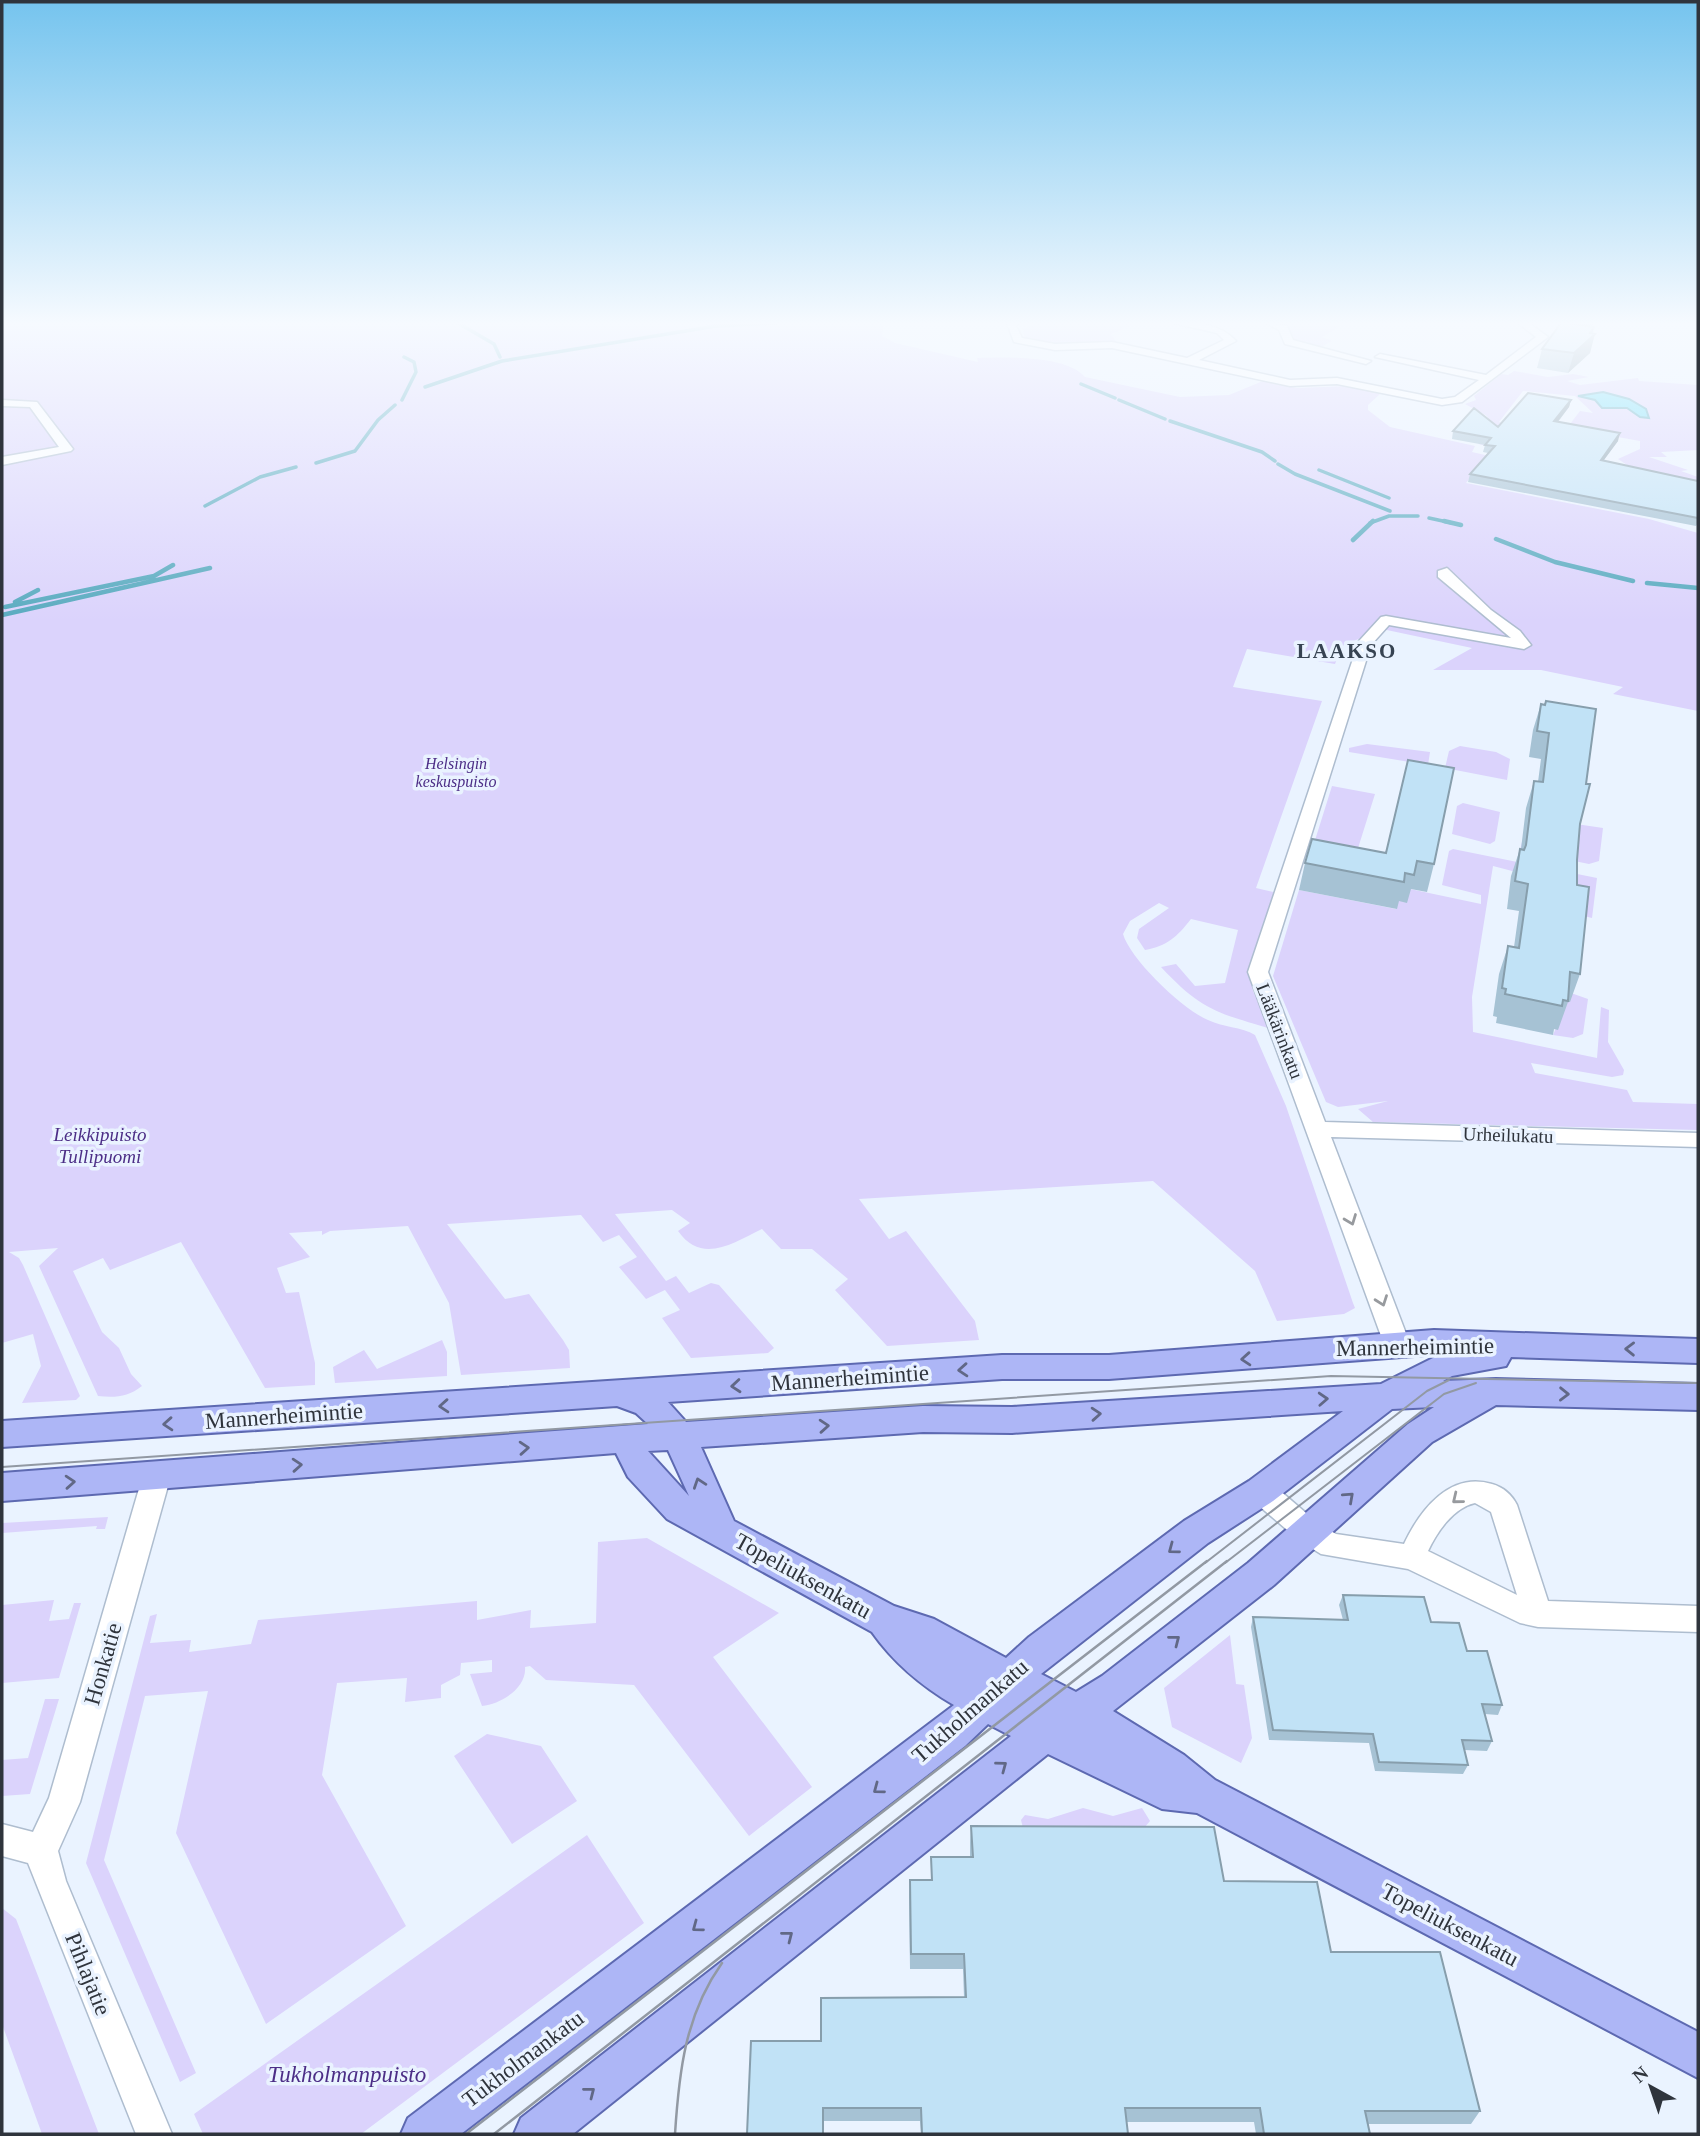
<svg xmlns="http://www.w3.org/2000/svg" width="1700" height="2136" font-family="Georgia,serif">
	<style>
		.green { fill: #dbd3fc; fill-rule: evenodd }
		.water { fill: #69ddf7; stroke: #58aabf; stroke-width: 2 }
		.lines { fill: none; stroke-linecap: round; stroke-linejoin: round }
		.stream-far1 { stroke: #58aabf; stroke-width: 3.5 }
		.stream { stroke: #58aabf; stroke-width: 4.5 }
		.minor-casing { stroke: #aebdcf; stroke-width: 3 }
		.major-casing { stroke: #5d69b1; stroke-width: 4 }
		.minor { fill: #fff; fill-rule: evenodd }
		.major { fill: #adb6f6; fill-rule: evenodd }
		.tram-far1 { stroke: #9299a3; stroke-width: 2 }
		.tram { stroke: #9299a3; stroke-width: 2.5 }
		.wall { fill: #a6c2d4 }
		.shaded-wall { fill: #879eac }
		.building { fill: #c1e2f6; stroke: #879eac; stroke-width: 2 }
		.oneway { stroke: #979a9e }
		.oneway2 { stroke: #616886 }
		.labels { text-anchor: middle; dominant-baseline: central; stroke-width: 7; stroke-linejoin: round; paint-order: stroke }
		.far-park-label { font-size: 16px; font-style: italic; fill: #4c2e87; stroke: #eaf3ff }
		.street-label { font-size: 19px; fill: #2f343c; stroke: #eaf3ff }
		.park-label { font-size: 19px; font-style: italic; fill: #4c2e87; stroke: #eaf3ff }
		.far-district-label { font-size: 21px; font-weight: bold; letter-spacing: 2px; fill: #374352; stroke: #eaf3ff }
		.near-street-label { font-size: 23px; fill: #2f343c; stroke: #eaf3ff }
		.near-park-label { font-size: 23px; font-style: italic; fill: #4c2e87; stroke: #eaf3ff }
	</style>
	<rect width="100%" height="100%" fill="#eaf3ff"/>
	<!-- green -->
	<path class="green" d="M2 323H884L882 336 895 343 978 362 977 358C1006 357 1067 355 1085 377L1180 397 1229 395 1263 381 1297 388 1347 386 1380 394 1368 405V410L1390 427 1475 446 1472 452 1485 455 1571 470 1474 473 1466 483 1649 519 1698 533V711L1613 694 1623 687 1541 670H1433L1472 648 1382 629 1342 646 1335 664 1247 649 1233 687 1322 701 1256 888 1278 893 1249 967 1253 991 1272 1029C1217 1013 1201 1010 1161 967L1176 964 1195 986 1225 983 1238 930 1191 919C1177 937 1167 946 1145 950L1137 938 1139 929 1169 908 1159 903 1130 921 1123 934C1130 959 1183 1010 1208 1020 1222 1027 1242 1027 1255 1035L1286 1106 1353 1303 1355 1308 1344 1314 1277 1321 1255 1271 1153 1181 859 1199 889 1239 906 1231 975 1321 979 1340 887 1346 835 1290 848 1279 812 1249H781L762 1229C733 1243 702 1265 678 1231L690 1223 672 1210 615 1214 666 1281 676 1276 689 1293 711 1283 719 1285 774 1348 768 1353 691 1358 662 1318 680 1310 665 1290 646 1299 619 1267 637 1257 619 1235 603 1242 581 1215 447 1224 505 1299 529 1294 563 1340 569 1350 570 1368 461 1375 449 1303 408 1226 330 1231 322 1235V1231L289 1233 310 1257 277 1268 286 1293 299 1292 315 1363V1385L265 1388 181 1242 110 1270 103 1258 73 1271 102 1332 119 1348 131 1374 142 1386C128 1397 115 1398 98 1396L39 1266 58 1248 9 1252 19 1258 23 1265 80 1396 76 1400 22 1403 41 1366 33 1334 2 1343Z
		M1037 323H1136L1111 334 1117 343 1054 346 1025 339 1023 329Z
		M1276 323H1323L1341 326 1322 337 1332 341 1317 349 1294 341 1286 328Z
		M1514 371 1548 377 1573 374 1589 377 1567 381 1580 385 1638 378 1639 381 1698 385V450L1661 452 1667 457H1649L1688 470 1681 471 1698 477V486L1636 471 1618 459 1640 449V441L1567 428 1580 411 1593 413 1575 396 1523 391 1499 422 1524 427 1501 449 1478 444 1491 425 1487 416 1465 404 1476 400 1474 396 1501 374 1508 375ZM1603 392 1635 402 1649 418 1640 417 1627 408H1602L1595 400 1579 396Z
		M1367 744 1430 752 1428 765 1349 752V748Z
		M1460 746 1496 752 1510 759 1507 780 1445 768 1449 751Z
		M1332 786 1375 794 1354 861 1311 853Z
		M1463 803 1500 812 1495 841 1490 844 1452 834 1457 806Z
		M1576 824 1603 828 1599 861 1589 864 1520 850 1522 842Z
		M1453 849 1597 878 1592 918 1568 912 1516 872 1493 866 1472 997 1473 1032 1597 1058 1601 1007 1609 1010 1608 1042 1624 1070 1623 1075 1612 1077 1531 1063 1535 1073 1627 1090 1633 1102 1698 1104V1130L1373 1122 1358 1109 1388 1101 1338 1107 1326 1102 1273 976 1299 890 1396 909 1398 901 1410 889 1481 904V895L1442 885 1449 851Z
		M1571 993 1588 999 1583 1034 1573 1038 1553 1035Z
		M442 1340 447 1352V1376L335 1383 333 1367 364 1350 377 1369Z
		M108 1517 105 1529H96L97 1526 2 1533V1523Z
		M647 1538 779 1613 713 1657 812 1787 749 1836 634 1685 546 1680 530 1666 525 1667C527 1688 501 1704 482 1706L470 1674 492 1672V1660L461 1663 460 1675 441 1685V1698L405 1702 407 1678 337 1683 322 1775 406 1926 266 2024 176 1833 208 1691 145 1696 104 1860 196 2073 180 2082 86 1863 150 1616 157 1614 150 1643 191 1640 189 1652 251 1644 258 1620 477 1601V1620L531 1610 530 1628 596 1623 598 1542Z
		M54 1600 49 1621 69 1619 74 1603H81L59 1678 2 1683V1605Z
		M1230 1635 1236 1684 1244 1685 1252 1738 1241 1763 1172 1727 1164 1688Z
		M45 1699H59L30 1794 2 1796V1760L28 1758Z
		M487 1734 541 1746 577 1801 512 1844 454 1756Z
		M1083 1808 1113 1816 1142 1808 1150 1821 1144 1828H1023L1021 1820 1025 1815 1048 1819Z
		M587 1835 644 1923 361 2134H203L194 2114Z
		M2 1908 16 1919 99 2134H42L2 2024Z"/>
	<!-- water -->
	<path class="water" d="M1603 392 1629 399 1646 409 1649 418 1640 417 1627 408H1602L1595 400 1578 396Z"/>
	<g class="lines">
		<!-- stream-far1 -->
		<path class="stream-far1" d="M458 323 494 344 500 357
			M1081 384 1115 398
			M425 387 502 361 716 326 776 323
			M402 400 416 372 414 362 404 357
			M1119 400 1165 419
			M1170 421 1262 452 1275 461
			M316 463 355 451 378 420 395 405
			M1278 464 1295 474 1390 511
			M1319 470 1389 498
			M205 506 260 477 296 467
			M1429 518 1452 523
			M1370 523 1389 516H1418"/>
		<!-- stream -->
		<path class="stream" d="M1444 521 1461 525
			M1496 539 1555 562 1633 581
			M1353 540 1373 521
			M1647 583 1698 588
			M15 602 38 590
			M5 607 154 576 173 565
			M2 615 210 568"/>
		<!-- minor casing -->
		<g class="minor-casing">
			<path id="minor" d="M1007 323H1019L1016 326 1022 338 1055 344 1112 342 1187 358 1224 340 1217 333 1173 323C1195 321 1221 324 1236 341L1199 360 1290 380 1337 378 1442 399 1455 397 1479 380 1375 357 1380 354 1486 375 1536 337 1518 323H1529L1548 337 1462 402 1442 405 1337 384 1290 386 1112 348 1055 350 1014 342Z
				M1266 323 1287 326 1293 340 1371 361 1366 364 1285 344 1279 330Z
				M2 400 37 402 73 449 71 451 2 465V457L59 447 30 407 2 406Z
				M1447 568 1491 610 1520 631 1531 645 1524 649 1389 625 1371 645 1268 972 1325 1122 1698 1133V1147L1331 1137 1410 1344 1406 1351 1397 1354 1388 1351 1384 1344 1248 972 1359 641 1381 617 1386 616 1511 638 1438 577V571Z
				M157 1464 167 1467 171 1475 80 1802 58 1851 66 1881 172 2134H136L28 1863 2 1856V1824L33 1832 49 1798 143 1475 147 1467Z
				M1261 1480 1271 1483 1320 1525 1336 1534 1404 1544C1420 1510 1450 1471 1492 1484 1503 1487 1512 1495 1517 1505L1548 1601 1698 1606V1632L1538 1627 1520 1623 1408 1569 1321 1554 1300 1541 1251 1499 1247 1491 1251 1483ZM1475 1503 1491 1512 1517 1595 1428 1551C1437 1532 1453 1508 1475 1503Z"/>
		</g>
		<!-- major casing -->
		<g class="major-casing">
			<path id="major" d="M1434 1330 1698 1339V1363L1511 1357 1506 1366 1452 1376 1443 1381 1496 1379 1698 1384V1410L1496 1405 1432 1442 1274 1585 1113 1711 1184 1755 1215 1780 1698 2032V2078L1197 1813 1162 1809 1048 1754 573 2134H514L521 2118 1011 1736 988 1724 965 1746 461 2134H401L408 2118 954 1705C920 1685 894 1663 872 1632L667 1519 628 1477 616 1453 2 1501V1473L648 1424 636 1413 617 1406 2 1447V1421L1002 1355H1109ZM1441 1354 1381 1384 1012 1407 923 1406 686 1422 668 1402 1002 1379H1109ZM1434 1407 1408 1424 1248 1563 1102 1676 1076 1692 1041 1674 1208 1543 1273 1501 1392 1409ZM1343 1411 1249 1481 1184 1521 1029 1637 1006 1658 934 1619 894 1606 734 1521 701 1447 923 1432 1012 1433ZM668 1450 689 1496 648 1451Z"/>
		</g>
		<!-- minor -->
		<use href="#minor" class="minor"/>
		<!-- major -->
		<use href="#major" class="major"/>
		<!-- tram-far1 -->
		<path class="tram-far1" d="M2 1467 1331 1376 1698 1383
			M1205 1563 1427 1391 1449 1380
			M1225 1563 1444 1394 1476 1383"/>
		<!-- tram -->
		<path class="tram" d="M466 2134 1207 1561
			M494 2134 1227 1561
			M675 2134C679 2072 685 2015 722 1963"/>
	</g>
	<!-- wall -->
	<path class="wall" d="M1555 323H1596L1591 326 1594 327 1590 353 1568 373 1537 368 1542 349 1561 324Z
		M1571 400 1569 407 1558 422 1618 441 1603 461 1698 481V523L1696 526 1468 482 1470 474 1488 453 1483 452 1485 445 1452 439 1453 431 1498 427Z
		M1541 704 1580 824 1577 860V885L1580 974 1570 1002H1568L1558 1030 1554 1029 1553 1035 1496 1023 1497 1017 1493 1016 1499 974 1508 946 1514 947 1519 911 1507 909 1511 876 1520 849H1521L1526 808 1534 781 1538 782 1541 759 1529 757 1533 730Z
		M1312 839 1434 864 1427 892 1411 889 1407 903 1399 901 1397 909 1299 890 1305 863Z
		M1343 1595 1431 1622 1467 1651 1502 1705 1498 1715 1485 1714 1492 1741 1487 1751 1464 1750 1468 1765 1463 1774 1375 1771 1369 1743 1269 1740 1251 1627 1253 1617 1343 1620 1339 1605Z
		M971 1826 1224 1881 1331 1952 1480 2111 1471 2124H1368L1370 2134H1256L1254 2122H1126L1128 2134H921L920 2121H823L821 2041 964 1997 963 1969H910L909 1894 910 1880H931V1857H970V1842Z"/>
	<!-- shaded-wall -->
	<path class="shaded-wall" d="M1594 327 1591 337 1595 334 1590 353 1568 373 1574 353Z
		M1571 400 1569 407 1552 429 1554 421Z
		M1620 433 1618 441 1598 468 1601 460Z"/>
	<!-- building -->
	<path class="building" d="M1561 323H1575L1573 324 1594 327 1590 333 1595 334 1574 353 1542 349Z
		M1528 393 1571 400 1554 421 1620 433 1601 460 1698 481V518L1470 474 1495 446 1485 445 1491 438 1453 431 1474 408 1498 427Z
		M1546 701 1596 709 1586 784H1590L1580 824 1577 860V885L1589 887 1580 974 1570 972 1568 1001 1563 1000 1562 1006 1505 994 1506 989 1502 988 1508 946 1519 948 1528 884 1515 881 1520 849 1524 850 1526 845 1534 781 1543 782 1549 733 1537 731 1541 704 1545 705Z
		M1408 760 1454 768 1434 864 1417 861 1414 875 1405 873 1404 882 1305 863 1312 839 1386 853Z
		M1343 1595 1424 1597 1431 1622 1459 1623 1467 1651H1487L1502 1705 1482 1704 1492 1741 1462 1740 1468 1765 1379 1762 1373 1734 1273 1730 1253 1617 1348 1620Z
		M971 1826 1214 1827 1224 1881 1317 1882 1331 1952H1440L1480 2111H1365L1370 2134H1264L1260 2108H1125L1128 2134H922L921 2108H823V2134H747L751 2041H821V1998L966 1997 964 1954H911L910 1880H932L931 1857H973Z"/>
	<!-- one-way arrows -->
	<defs><path id="oneway-chevron" d="M-2-3.5L2.5 0L-2 3.5" fill="none" stroke-width="1.6" stroke-linecap="round" stroke-linejoin="round" transform="scale(1.75)"/></defs>
	<g class="oneway">
		<use href="#oneway-chevron" transform="translate(1351 1220) rotate(69)"/>
		<use href="#oneway-chevron" transform="translate(1382 1301) rotate(70)"/>
		<use href="#oneway-chevron" transform="translate(1457 1499) rotate(141)"/>
	</g>
	<g class="oneway2">
		<use href="#oneway-chevron" transform="translate(1630 1349) rotate(-179)"/>
		<use href="#oneway-chevron" transform="translate(1246 1359) rotate(176)"/>
		<use href="#oneway-chevron" transform="translate(963 1370) rotate(176)"/>
		<use href="#oneway-chevron" transform="translate(736 1386) rotate(175)"/>
		<use href="#oneway-chevron" transform="translate(1564 1394) rotate(1)"/>
		<use href="#oneway-chevron" transform="translate(1323 1399) rotate(-3)"/>
		<use href="#oneway-chevron" transform="translate(444 1406) rotate(176)"/>
		<use href="#oneway-chevron" transform="translate(1096 1414) rotate(-4)"/>
		<use href="#oneway-chevron" transform="translate(168 1424) rotate(176)"/>
		<use href="#oneway-chevron" transform="translate(824 1426) rotate(-4)"/>
		<use href="#oneway-chevron" transform="translate(524 1448) rotate(-4)"/>
		<use href="#oneway-chevron" transform="translate(297 1465) rotate(-4)"/>
		<use href="#oneway-chevron" transform="translate(70 1482) rotate(-4)"/>
		<use href="#oneway-chevron" transform="translate(699 1483) rotate(-109)"/>
		<use href="#oneway-chevron" transform="translate(1349 1497) rotate(-42)"/>
		<use href="#oneway-chevron" transform="translate(1173 1549) rotate(143)"/>
		<use href="#oneway-chevron" transform="translate(1175 1640) rotate(-38)"/>
		<use href="#oneway-chevron" transform="translate(1002 1766) rotate(-37)"/>
		<use href="#oneway-chevron" transform="translate(878 1789) rotate(143)"/>
		<use href="#oneway-chevron" transform="translate(697 1927) rotate(143)"/>
		<use href="#oneway-chevron" transform="translate(788 1936) rotate(-38)"/>
		<use href="#oneway-chevron" transform="translate(590 2092) rotate(-38)"/>
	</g>
	<!-- sky -->
	<linearGradient id="sky" x2="0" y2="1"><stop stop-color="#75c4ee"/><stop offset="0.52" stop-color="#f6faff"/><stop offset="1" stop-color="#f6faff" stop-opacity="0"/></linearGradient>
	<rect width="1700" height="622" fill="url(#sky)"/>
	<g class="labels">
		<!-- far-park labels -->
		<g class="far-park-label">
			<text x="456" y="763">Helsingin<tspan x="456" dy="18">keskuspuisto</tspan></text>
		</g>
		<!-- street labels -->
		<g class="street-label">
			<text transform="translate(1280 1031) rotate(69)">Lääkärinkatu</text>
			<text transform="translate(1508 1135) rotate(2)">Urheilukatu</text>
		</g>
		<!-- park labels -->
		<g class="park-label">
			<text x="100" y="1134">Leikkipuisto<tspan x="100" dy="22">Tullipuomi</tspan></text>
		</g>
		<!-- far-district labels -->
		<g class="far-district-label">
			<text x="1347" y="651">LAAKSO</text>
		</g>
		<!-- near-street labels -->
		<g class="near-street-label">
			<text transform="translate(1415 1347) rotate(-1)">Mannerheimintie</text>
			<text transform="translate(850 1378) rotate(-4)">Mannerheimintie</text>
			<text transform="translate(284 1416) rotate(-4)">Mannerheimintie</text>
			<text transform="translate(803 1576) rotate(29)">Topeliuksenkatu</text>
			<text transform="translate(103 1664) rotate(-74)">Honkatie</text>
			<text transform="translate(970 1711) rotate(-41)">Tukholmankatu</text>
			<text transform="translate(1450 1925) rotate(28)">Topeliuksenkatu</text>
			<text transform="translate(88 1974) rotate(68)">Pihlajatie</text>
			<text transform="translate(523 2059) rotate(-37)">Tukholmankatu</text>
		</g>
		<!-- near-park labels -->
		<g class="near-park-label">
			<text x="347" y="2074">Tukholmanpuisto</text>
		</g>
	</g>
	<!-- border -->
	<rect width="1700" height="2136" fill="none" stroke="#2f343c" stroke-width="7"/>
	<!-- north arrow -->
	<g transform="translate(1651 2087) rotate(320)" stroke="#eaf3ff" stroke-width="5" paint-order="stroke">
	<path d="M0-5L12 26L0 18L-12 26Z" fill="#2f343c"/>
	<text y="-10" font-size="19" font-weight="bold" text-anchor="middle" fill="#2f343c">N</text>
	</g>
</svg>
